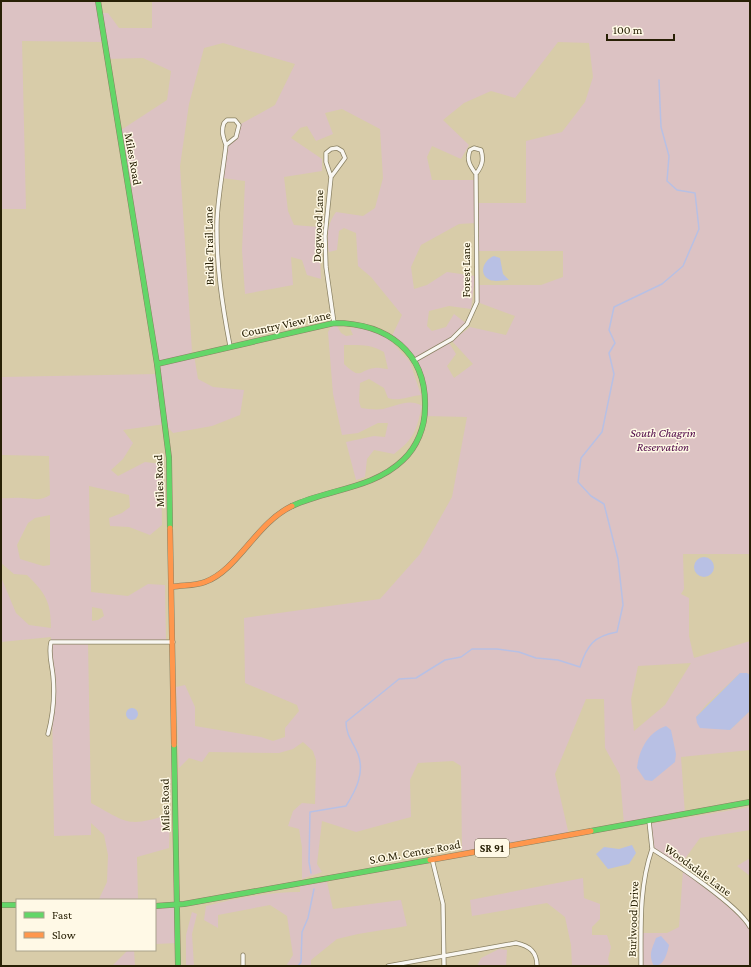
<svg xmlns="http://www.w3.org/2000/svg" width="751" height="967" font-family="'Crimson Pro',serif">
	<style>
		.green { fill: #dcc2c3; fill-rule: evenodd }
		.water { fill: #b8c0e4 }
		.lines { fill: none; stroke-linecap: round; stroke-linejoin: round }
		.stream { stroke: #b8c0e4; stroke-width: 1.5 }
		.street-casing { stroke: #8a8163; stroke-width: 5 }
		.fast-casing { stroke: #8a8163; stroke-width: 6 }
		.slow-casing { stroke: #8a8163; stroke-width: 6 }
		.street { stroke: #f9f7f2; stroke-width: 3.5 }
		.fast { stroke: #63d668; stroke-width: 5 }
		.slow { stroke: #ff974d; stroke-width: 5 }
		.labels { text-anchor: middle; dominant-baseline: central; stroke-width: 3; stroke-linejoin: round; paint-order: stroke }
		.shield { fill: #fff9e6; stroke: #686148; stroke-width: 1 }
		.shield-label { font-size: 11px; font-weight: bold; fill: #282005 }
		.street-label { font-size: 12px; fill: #282005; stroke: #fff9e6 }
		.park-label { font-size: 12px; font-style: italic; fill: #4c0445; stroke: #fff9e6 }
	</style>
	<rect width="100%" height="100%" fill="#d8cca9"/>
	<!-- green -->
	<path class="green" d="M1 1H98L99 13H108L119 28H152V1H750V554H683L684 589 681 594 689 598V636L694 658 750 641V675L747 673H740L706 705 696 717 730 730 750 711V750L681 757 685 814 624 825 620 775 605 748 604 699H586L555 774 569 835 462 854 461 766 453 761 418 763 410 780 411 817 356 832 322 821 317 864 322 872 302 879V847L299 829 288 826 293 811 302 803 315 804 316 760 313 751 303 742 293 749 279 753 209 752 202 762 189 758 179 768 176 687 185 685 195 707V726L261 737 273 741 285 737V728L299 711 297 705 245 683 244 618 380 599 420 554 452 497 467 417 425 416 427 406 415 360 391 338 402 315 371 277 358 266 356 233 344 228 339 231 337 250 329 252C326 236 327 225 336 212L363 216 375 208 383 178 380 129 342 109 325 113 333 134 316 141 307 126 300 128 291 138 322 159V171L284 177 288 211 294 225 319 227 321 279 307 275 302 260 291 257 293 285 245 294 242 250 245 181 222 178 226 145 236 137 239 125 275 105 295 64 223 43 204 48 189 104 180 166 192 351 188 356 194 355 198 379 213 387 244 390 240 415 212 426 173 433 165 424 123 430 133 443 123 459 111 470 118 476 145 462 161 464 162 525 150 535 129 527 110 526 109 518 122 513 130 507 129 495 89 486 91 592 128 596 148 584 165 585 166 642H88L91 803C128 823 127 828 170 814L169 848 137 857 138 900 99 899 107 882 108 855 104 835 91 823V835L54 836 51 637 1 642V577L16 613 29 625 51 628C51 601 45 593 27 575L14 574 1 563V498C8 499 14 497 21 498 33 498 39 502 50 495L49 456 1 455V377L158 374 118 132 167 100 171 71 143 58 106 59 103 42 22 41 26 209H1ZM558 42 589 43 593 77 585 102 562 132 526 141V203H476V180H432L427 157 432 146 461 159 469 145 443 120 464 103 491 91 515 98ZM476 223 477 251H563V277L541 285H478L477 302 515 316 506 335 470 327 452 341 473 364 454 378 447 366 456 354 448 341 467 324 454 314 446 327 432 331 427 326 429 311 449 306 471 309 475 276 447 272 427 285 414 289 411 267 421 245 459 224ZM50 515V565L43 566 20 559 17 545 28 523 35 518ZM92 607 102 609 104 616 98 620 92 621ZM691 663 665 705 634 731 631 699 638 666Z
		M337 326 341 333 346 336 353 335 350 328 361 327 388 338 410 362 421 395C409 396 398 402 388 398L384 388 369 379 360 383 359 401 361 408C368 409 376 410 383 409 397 406 409 398 422 406 416 431 415 438 394 454L374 450 367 459 365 477 356 480 346 442 374 436 385 437 388 423H378L358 433 342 435 333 394 328 332 331 327ZM344 345C359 345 371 344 384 352L388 369C384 369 379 367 375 368 358 370 362 381 344 364Z
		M750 807V830L700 838 679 867 652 849 649 824Z
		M750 858V876L737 866Z
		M683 870 728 904 750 927V966H641V933H667L679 927Z
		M583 878 584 898 600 904V919L592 927V935H607L611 947 608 959 610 966H572L571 945 565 917 547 903 472 916 470 900Z
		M327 882 333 909 401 900 407 926 358 934 337 939 311 960V966H286L293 955 287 916 270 905 218 915V928L204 920 206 906C236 898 268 892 300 892V886Z
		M177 905 178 943 155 944V906Z
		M192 912 197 914 192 934 194 966H186V935Z
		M499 949 507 950 506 966H477L481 958Z
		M128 950H134L135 966H112Z"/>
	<!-- water -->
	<path class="water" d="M494 256 500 258 503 274 509 280C504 280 495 282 490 280 478 275 483 260 494 256Z
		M694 567a10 10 0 1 1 20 0a10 10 0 1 1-20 0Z
		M740 673H747L750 675V711L730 730 700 728 697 723 696 717Z
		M126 714a6 6 0 1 1 12 0a6 6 0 1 1-12 0Z
		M666 726 671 730 676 754 675 762 652 781 645 780 637 768C639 750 648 732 666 726Z
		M632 845 636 853 629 864 608 869 596 854 604 847 619 849Z
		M661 936 669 945C667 954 664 966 654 966 648 955 652 949 656 938Z"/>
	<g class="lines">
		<!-- stream -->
		<path class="stream" d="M311 873 309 862 310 812 346 806C356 790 365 773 358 754 353 742 346 735 346 722L399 679 416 678 445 660 461 657 472 649H497L519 652 536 658 558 660 580 667C587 645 594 636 617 632L623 605 618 559 604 504 591 496 578 482 581 458 602 432 614 374 609 353 615 343 609 330 614 307 662 284 683 266 699 229 695 193 677 190 667 181 669 156 661 127 659 80
			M298 966 301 962 302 932 308 918 314 889"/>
		<!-- street casing -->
		<g class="street-casing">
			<path id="street" d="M227 120H235L239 125 236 137 226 145C223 137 221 131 224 123Z
				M226 145C223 171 218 196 217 221 216 264 222 304 230 346
				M337 148 342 151 345 158 331 177 326 162V153L331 149Z
				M474 148 481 150C484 160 482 166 476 174 470 166 466 160 470 150Z
				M331 177 325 236 326 267 334 323
				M415 360 452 339 467 324 477 302 476 174
				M48 734C53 715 55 696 53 676 52 664 48 654 51 642H173
				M649 821 652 849C676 864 738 905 750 927
				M432 859 443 904 444 966
				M243 966V955
				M388 966 516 943C530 946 537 952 537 966
				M641 966C641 926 639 887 652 849"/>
		</g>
		<!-- fast casing -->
		<g class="fast-casing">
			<path id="fast" d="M98 1 157 364 169 458 170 528
				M157 364 334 323C387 323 427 352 425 408 425 427 417 447 403 460 373 489 328 489 292 506
				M174 745 178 966
				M591 831 750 802
				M1 905H17
				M155 906 184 904 430 860"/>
		</g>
		<!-- slow casing -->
		<g class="slow-casing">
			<path id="slow" d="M170 528 174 745
				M172 587C183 585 195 586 205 582 238 570 256 523 292 506
				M430 860 591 831"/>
		</g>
		<!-- street -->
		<use href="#street" class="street"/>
		<!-- fast -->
		<use href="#fast" class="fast"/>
		<!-- slow -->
		<use href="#slow" class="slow"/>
	</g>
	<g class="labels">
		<!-- shield labels -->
		<rect class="shield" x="475" y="839" width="34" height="18" rx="3"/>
		<g class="shield-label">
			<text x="492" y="848">SR 91</text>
		</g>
		<!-- street labels -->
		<g class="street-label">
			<text transform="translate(133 159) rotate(80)">Miles Road</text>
			<text transform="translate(318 226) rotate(-88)">Dogwood Lane</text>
			<text transform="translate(209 246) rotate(-91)">Bridle Trail Lane</text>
			<text transform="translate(466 270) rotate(-90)">Forest Lane</text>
			<text transform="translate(286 324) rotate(-12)">Country View Lane</text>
			<text transform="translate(159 481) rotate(-92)">Miles Road</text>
			<text transform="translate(165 805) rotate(-91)">Miles Road</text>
			<text transform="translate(415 852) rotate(-10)">S.O.M. Center Road</text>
			<text transform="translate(698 870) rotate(36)">Woodsdale Lane</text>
			<text transform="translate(633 919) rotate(-88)">Burlwood Drive</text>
		</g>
		<!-- park labels -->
		<g class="park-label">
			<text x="663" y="433">South Chagrin<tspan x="663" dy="14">Reservation</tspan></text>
		</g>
	</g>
	<!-- border -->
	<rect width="751" height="967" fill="none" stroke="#282005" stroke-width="4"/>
	<!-- legend -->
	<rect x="16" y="899" width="140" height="52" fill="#fff9e6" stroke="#a9a28c"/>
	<rect x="24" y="912" width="20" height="6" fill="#63d668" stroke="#a9a28c"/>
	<text x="52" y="919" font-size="12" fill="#282005">Fast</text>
	<rect x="24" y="932" width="20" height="6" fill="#ff974d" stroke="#a9a28c"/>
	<text x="52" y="939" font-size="12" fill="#282005">Slow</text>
	<!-- scale -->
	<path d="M607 34v6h67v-6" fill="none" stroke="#282005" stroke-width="2"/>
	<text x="613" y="34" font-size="12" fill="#282005" stroke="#fff9e6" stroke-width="3" paint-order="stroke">100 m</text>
</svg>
